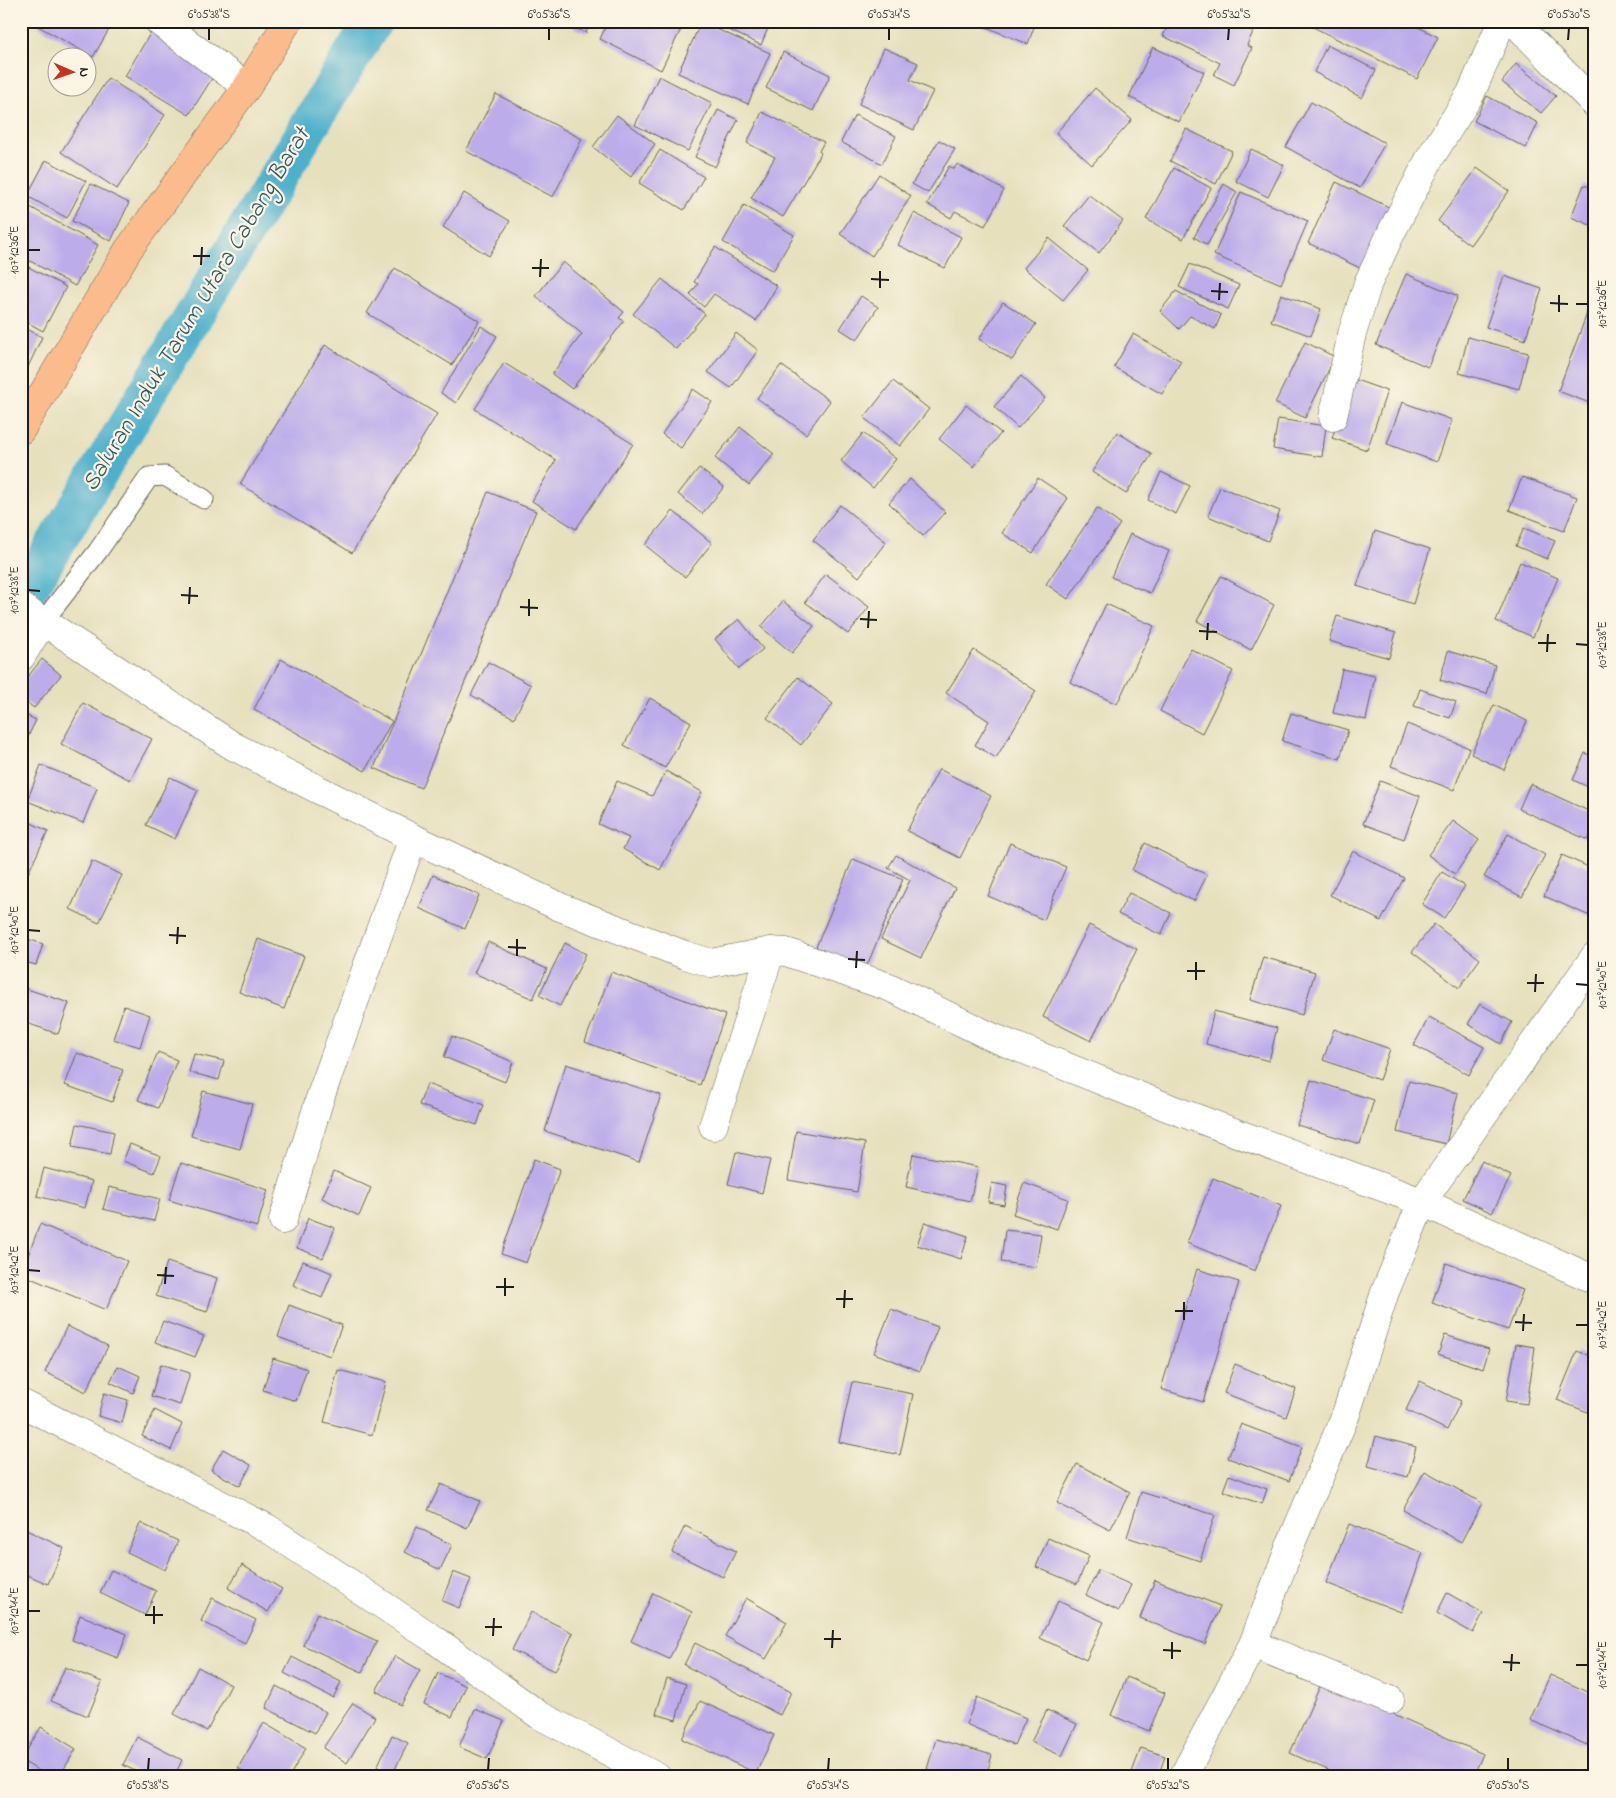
<svg xmlns="http://www.w3.org/2000/svg" width="1616" height="1798" font-family="'Indie Flower',sans-serif">
	<style>
		.lines { fill: none; stroke-linecap: round; stroke-linejoin: round }
		.canal { stroke: #4db0cc; stroke-width: 39 }
		.building { fill: #bcadea }
		.service-casing { stroke: #636154; stroke-width: 21 }
		.minor-casing { stroke: #636154; stroke-width: 29 }
		.primary-casing { stroke: #636154; stroke-width: 29 }
		.service { stroke: #fff; stroke-width: 19 }
		.minor { stroke: #fff; stroke-width: 28 }
		.primary { stroke: #fbbb8d; stroke-width: 28 }
		.ticks { fill: none; stroke: #1c1c1c; stroke-width: 2 }
		.labels { text-anchor: middle; dominant-baseline: central; stroke-width: 4.5; stroke-linejoin: round; paint-order: stroke }
		.water-label { font-size: 24px; font-style: italic; fill: #305762; stroke: #fcf5e5 }
		.neatline { fill: none; stroke: #1c1c1c; stroke-width: 2 }
		.ticks-label { font-size: 12px; text-anchor: middle; fill: #1c1c1c }
	</style>
	<rect width="100%" height="100%" fill="#fcf5e5"/>
	<filter id="ink" filterUnits="userSpaceOnUse"><feTurbulence type="fractalNoise" baseFrequency=".02" numOctaves="2"/><feDisplacementMap in="SourceGraphic" scale="10" xChannelSelector="R" yChannelSelector="G"/><feConvolveMatrix kernelMatrix="1 2 1 2 8 2 1 2 1" color-interpolation-filters="sRGB"/></filter>
	<filter id="wash" filterUnits="userSpaceOnUse"><feTurbulence type="fractalNoise" baseFrequency=".0096" numOctaves="4" result="noise"/><feDisplacementMap in="SourceGraphic" scale="20" xChannelSelector="R" yChannelSelector="G"/><feGaussianBlur stdDeviation="1.12" result="paint"/><feColorMatrix in="noise" values="0 0 0 0 0 0 0 0 0 0 0 0 0 0 0 0 0 1.4 0 .05"/><feComposite in="paint" operator="in"/></filter>
	<g filter="url(#wash)">
		<rect width="100%" height="100%" fill="#e6e0bd"/>
		<g class="lines">
			<!-- canal -->
			<path class="canal" d="M21 600 373 21"/>
		</g>
		<g id="blocks">
			<!-- building -->
			<path class="building" d="M41 21H114L93 57 38 26Z
				M561 21H591L586 33Z
				M608 21H675L683 25 661 70 600 39Z
				M724 21H771L761 45 722 27Z
				M971 21H1036L1028 44Z
				M1170 21H1230L1253 32 1247 45 1252 48 1234 85 1214 75 1220 63 1163 36Z
				M1301 21H1406L1438 37 1417 79Z
				M701 22 770 53 748 104 678 73Z
				M151 32 216 72 189 115 125 76Z
				M1327 45 1376 70 1362 98 1314 72Z
				M1153 47 1204 72 1179 122 1129 97Z
				M884 48 918 63 910 80 933 91 914 130 859 104Z
				M783 52 830 75 813 111 766 88Z
				M1516 64 1556 96 1541 113 1502 82Z
				M659 76 712 103 688 151 635 125Z
				M108 78 165 115 117 189 61 152Z
				M1095 88 1132 120 1092 165 1056 133Z
				M496 94 582 139 553 197 466 151Z
				M1487 96 1538 123 1526 148 1474 121Z
				M1311 102 1385 143 1360 188 1286 147Z
				M718 110 738 120 715 167 695 157Z
				M762 112 824 142 819 151 821 153 783 217 751 198 775 157 747 143Z
				M617 115 655 144 631 177 593 147Z
				M855 115 896 136 882 164 841 142Z
				M1186 129 1232 151 1216 184 1170 161Z
				M939 140 955 149 928 193 912 184Z
				M1251 149 1284 165 1268 197 1236 181Z
				M660 150 704 177 684 210 639 183Z
				M46 160 86 181 67 218 27 196Z
				M957 164 1004 190 985 226 955 211 951 218 927 204 949 166 954 169Z
				M1174 168 1211 188 1183 239 1146 219Z
				M1477 168 1509 191 1470 245 1438 221Z
				M879 174 911 196 872 256 840 234Z
				M1336 182 1393 209 1364 270 1308 243Z
				M91 184 129 203 111 241 72 221Z
				M1224 184 1237 192 1207 245 1194 237Z
				M1584 185 1595 189V227L1571 217Z
				M1241 192 1308 221 1281 284 1214 255Z
				M464 193 510 221 489 256 443 227Z
				M1089 195 1123 221 1099 253 1064 226Z
				M21 202 98 245 75 286 21 256Z
				M744 205 794 235 773 271 723 242Z
				M914 213 961 237 945 268 898 245Z
				M1049 238 1088 270 1063 300 1024 268Z
				M715 247 777 286 756 321 714 294 704 307 690 295 698 284 694 282Z
				M563 262 624 312 619 318 624 321 572 389 552 374 582 334 536 296Z
				M21 263 66 287 43 331 21 319Z
				M1190 264 1239 285 1228 309 1179 287Z
				M395 268 479 321 452 365 367 313Z
				M1406 274 1458 296 1428 367 1376 345Z
				M1504 276 1542 289 1525 340 1486 327Z
				M662 279 705 314 676 349 633 314Z
				M1176 291 1221 315 1215 329 1190 316 1179 329 1160 311Z
				M1595 292V405L1558 391Z
				M1281 294 1321 309 1311 336 1271 321Z
				M861 296 878 307 857 340 840 329Z
				M1003 302 1036 324 1012 360 979 339Z
				M21 326 42 337 27 369 21 367Z
				M481 326 497 336 456 403 441 393Z
				M736 333 758 350 731 388 708 372Z
				M1133 334 1181 361 1162 394 1114 367Z
				M1468 337 1528 353 1519 389 1459 373Z
				M1305 342 1335 357 1305 418 1275 403Z
				M325 345 437 414 352 553 240 484Z
				M504 363 633 444 576 529 532 501 556 460 475 409Z
				M781 365 830 401 806 434 757 398Z
				M1021 376 1045 398 1018 428 994 407Z
				M1353 379 1387 391 1367 450 1332 438Z
				M893 381 929 409 900 446 864 418Z
				M693 389 712 402 681 448 662 434Z
				M1402 402 1452 420 1437 462 1387 444Z
				M966 405 1001 433 974 467 939 439Z
				M1278 419 1326 426 1322 457 1273 449Z
				M740 427 774 454 749 485 715 458Z
				M1117 432 1152 454 1126 494 1092 472Z
				M863 433 896 459 873 488 841 461Z
				M699 468 724 487 702 514 678 494Z
				M1161 472 1190 486 1176 514 1148 500Z
				M1522 477 1577 497 1564 531 1509 510Z
				M1038 478 1068 498 1033 553 1002 533Z
				M910 479 945 512 923 536 889 503Z
				M1220 487 1280 511 1268 541 1208 516Z
				M488 492 536 511 421 788 374 768Z
				M840 505 886 542 859 577 813 540Z
				M1097 508 1120 524 1068 599 1046 584Z
				M673 511 712 543 685 577 645 545Z
				M1524 528 1555 541 1547 559 1516 546Z
				M1375 531 1430 549 1413 604 1357 586Z
				M1130 534 1169 551 1150 593 1111 577Z
				M1520 562 1558 578 1533 637 1496 621Z
				M826 574 869 607 848 634 805 602Z
				M1221 576 1274 605 1251 650 1197 621Z
				M783 601 814 626 792 653 761 627Z
				M1106 604 1154 626 1117 704 1070 682Z
				M1337 616 1396 633 1389 658 1329 641Z
				M739 619 763 649 739 669 715 639Z
				M1191 649 1233 671 1202 733 1160 711Z
				M974 650 1036 691 996 758 975 745 989 721 946 693Z
				M1448 651 1495 665 1487 694 1440 680Z
				M42 659 61 675 34 708 21 698V685Z
				M281 659 392 721 365 771 254 709Z
				M488 662 531 685 514 718 471 695Z
				M1342 669 1375 676 1366 720 1333 713Z
				M798 677 833 704 801 745 767 718Z
				M1420 689 1456 702 1450 718 1414 706Z
				M650 698 691 722 665 768 624 745Z
				M83 703 152 739 130 780 61 744Z
				M1494 705 1527 721 1504 770 1471 754Z
				M21 713 36 720 21 751Z
				M1291 713 1348 730 1340 759 1282 741Z
				M1407 724 1469 748 1454 790 1391 766Z
				M1585 753 1595 757V790L1573 780Z
				M41 765 97 788 83 823 27 801Z
				M939 769 991 796 960 858 907 831Z
				M666 771 702 792 660 870 623 849 629 838 598 824 617 781 652 796Z
				M170 777 198 790 175 839 146 825Z
				M1380 781 1420 796 1404 839 1363 824Z
				M1530 784 1595 814V825L1588 840 1519 809Z
				M21 818 48 831 23 884 21 883Z
				M1453 821 1479 840 1455 874 1428 855Z
				M1508 834 1545 855 1522 897 1484 877Z
				M1010 843 1066 867 1044 920 988 896Z
				M1145 843 1207 875 1194 901 1132 870Z
				M1353 851 1404 878 1381 921 1330 895Z
				M896 855 955 888 921 958 881 939 910 880 888 868Z
				M1562 855 1595 870V910L1592 917 1544 896Z
				M853 859 903 879 866 968 816 947Z
				M92 861 122 875 99 923 70 909Z
				M1442 872 1465 886 1444 918 1422 904Z
				M433 875 479 895 465 929 419 908Z
				M1129 893 1171 913 1161 935 1118 914Z
				M1434 924 1480 959 1459 988 1412 952Z
				M1089 925 1137 949 1091 1041 1043 1017Z
				M21 937 43 944 36 965 21 961Z
				M258 939 304 956 284 1009 239 992Z
				M488 942 547 969 533 999 474 973Z
				M565 943 586 954 560 1006 539 995Z
				M1263 957 1315 972 1302 1015 1250 1000Z
				M611 972 725 1015 700 1085 585 1042Z
				M21 987 69 1003 58 1034 21 1021Z
				M1480 1004 1512 1022 1501 1044 1468 1024Z
				M124 1006 150 1015 140 1047 113 1039Z
				M1214 1011 1277 1028 1269 1061 1206 1044Z
				M1429 1017 1484 1047 1469 1075 1414 1045Z
				M1334 1029 1390 1049 1379 1080 1323 1060Z
				M452 1036 513 1062 505 1082 444 1057Z
				M158 1052 177 1060 158 1108 138 1100Z
				M77 1053 123 1070 112 1102 65 1085Z
				M194 1054 224 1061 219 1080 189 1072Z
				M566 1064 661 1095 639 1162 545 1131Z
				M1311 1080 1374 1100 1360 1144 1297 1125Z
				M1409 1081 1458 1093 1446 1144 1397 1132Z
				M427 1084 484 1105 477 1125 419 1105Z
				M203 1091 252 1104 240 1149 191 1136Z
				M77 1124 114 1132 110 1154 72 1147Z
				M796 1131 865 1143 857 1192 788 1180Z
				M130 1144 161 1156 154 1173 123 1161Z
				M736 1152 770 1160 762 1193 728 1184Z
				M913 1154 978 1167 970 1201 906 1187Z
				M534 1159 560 1169 526 1263 501 1254Z
				M1482 1161 1511 1176 1492 1213 1463 1199Z
				M181 1163 268 1190 257 1227 169 1200Z
				M44 1168 92 1181 85 1208 37 1196Z
				M334 1171 371 1188 359 1216 322 1198Z
				M1213 1178 1281 1206 1255 1271 1187 1243Z
				M992 1183 1007 1186 1004 1205 988 1202Z
				M1024 1183 1068 1199 1057 1229 1013 1214Z
				M109 1187 160 1199 154 1221 103 1209Z
				M308 1218 335 1228 323 1258 297 1248Z
				M925 1222 968 1236 961 1259 917 1245Z
				M40 1224 127 1261 106 1310 21 1274Z
				M1005 1230 1041 1234 1036 1267 1001 1262Z
				M303 1261 332 1273 322 1298 293 1285Z
				M167 1262 217 1278 207 1312 156 1296Z
				M1446 1263 1523 1290 1508 1330 1432 1303Z
				M1197 1269 1239 1282 1203 1402 1161 1389Z
				M289 1305 342 1325 330 1356 278 1337Z
				M891 1309 938 1327 920 1371 874 1353Z
				M163 1321 204 1336 195 1357 155 1342Z
				M67 1326 108 1346 86 1392 45 1372Z
				M1445 1335 1489 1349 1483 1369 1438 1354Z
				M1516 1344 1535 1347 1527 1404 1506 1401Z
				M1577 1351 1595 1358V1415L1557 1400Z
				M273 1358 307 1369 296 1401 263 1390Z
				M161 1364 190 1373 180 1405 151 1396Z
				M1235 1364 1296 1389 1286 1417 1224 1393Z
				M118 1366 140 1376 133 1393 110 1382Z
				M338 1370 386 1382 372 1435 324 1422Z
				M1420 1381 1461 1401 1447 1430 1406 1410Z
				M852 1382 913 1394 900 1455 839 1442Z
				M104 1393 128 1400 122 1423 98 1416Z
				M155 1410 182 1424 171 1450 142 1436Z
				M1241 1424 1302 1447 1289 1481 1228 1458Z
				M1376 1436 1416 1447 1408 1477 1368 1466Z
				M223 1449 251 1465 240 1486 211 1470Z
				M1077 1464 1130 1492 1110 1530 1057 1503Z
				M1425 1471 1482 1503 1461 1542 1403 1510Z
				M1229 1475 1267 1489 1262 1504 1223 1491Z
				M441 1484 480 1501 467 1528 428 1510Z
				M1141 1492 1215 1515 1200 1561 1127 1537Z
				M140 1523 178 1541 165 1570 127 1552Z
				M1349 1524 1423 1553 1401 1612 1326 1583Z
				M685 1526 736 1551 723 1577 672 1552Z
				M417 1527 452 1545 440 1570 405 1552Z
				M22 1528 64 1548 48 1584 21 1572Z
				M1048 1538 1089 1556 1077 1584 1036 1567Z
				M242 1565 282 1589 268 1612 228 1588Z
				M111 1570 156 1591 145 1615 100 1593Z
				M1098 1570 1131 1585 1119 1611 1086 1595Z
				M453 1572 471 1579 459 1608 442 1601Z
				M1155 1580 1220 1606 1205 1644 1140 1618Z
				M653 1593 692 1612 669 1659 631 1641Z
				M1447 1593 1483 1613 1473 1633 1437 1613Z
				M212 1598 256 1620 245 1643 201 1621Z
				M746 1598 787 1622 766 1659 725 1636Z
				M1058 1601 1104 1622 1086 1660 1040 1638Z
				M21 1602 29 1608 21 1618Z
				M531 1612 573 1633 555 1671 512 1650Z
				M317 1613 377 1641 362 1672 303 1645Z
				M80 1615 127 1634 118 1658 72 1640Z
				M695 1643 791 1692 780 1715 684 1665Z
				M395 1656 420 1670 401 1705 376 1691Z
				M292 1657 341 1682 333 1698 284 1673Z
				M65 1667 102 1682 88 1716 51 1701Z
				M198 1667 231 1685 207 1731 174 1714Z
				M438 1673 466 1686 452 1717 424 1704Z
				M1550 1675 1595 1695V1727L1587 1745 1530 1720Z
				M1127 1677 1165 1693 1149 1731 1111 1715Z
				M667 1678 686 1684 676 1720 656 1714Z
				M1322 1682 1483 1754 1473 1777H1343L1290 1753Z
				M276 1686 326 1712 315 1733 266 1708Z
				M977 1697 1026 1718 1014 1745 966 1724Z
				M700 1701 774 1735 756 1773 682 1739Z
				M353 1703 375 1717 347 1763 323 1748Z
				M475 1709 504 1721 487 1759 459 1747Z
				M1047 1710 1077 1724 1062 1756 1031 1742Z
				M264 1723 306 1748 289 1777H252L238 1768Z
				M41 1727 76 1749 59 1777H49L21 1760Z
				M392 1735 408 1743 392 1775 377 1767Z
				M137 1737 182 1760 174 1777H147L123 1765Z
				M936 1739 992 1755 986 1777H953L927 1769Z
				M1141 1748 1165 1756 1158 1777 1131 1775Z
				M1055 1770 1071 1777H1052Z
				M1216 1772 1225 1777H1214Z"/>
		</g>
	</g>
	<g filter="url(#ink)">
		<use href="#blocks" fill-opacity="0" stroke="#636154" stroke-width="1"/>
		<g class="lines">
			<!-- service casing -->
			<g class="service-casing">
				<path id="service" d="M42 623 98 551 149 477 165 476 204 499"/>
			</g>
			<!-- minor casing -->
			<g class="minor-casing">
				<path id="minor" d="M158 21 247 87
					M1513 21 1595 104
					M1333 417 1352 334 1368 283 1392 231 1430 158 1471 93 1502 21
					M21 607 233 746 413 838 560 907 685 955 711 963 771 951 786 952 889 987 992 1037 1172 1109 1422 1202 1595 1280
					M21 657 42 623
					M713 1126 771 951
					M283 1220 320 1098 413 838
					M21 1403 267 1528 434 1639 539 1715 657 1777
					M1253 1644 1390 1700
					M1183 1777 1253 1644 1292 1541 1346 1414 1385 1292 1422 1202 1595 956"/>
			</g>
			<!-- primary casing -->
			<g class="primary-casing">
				<path id="primary" d="M21 430 128 250 247 87 288 21"/>
			</g>
			<!-- service -->
			<use href="#service" class="service"/>
			<!-- minor -->
			<use href="#minor" class="minor"/>
			<!-- primary -->
			<use href="#primary" class="primary"/>
		</g>
	</g>
	<!-- ticks -->
	<path class="ticks" d="M209 40V28M549 40V28M889 40V28M1228 40 1229 28M1568 40 1569 28M28 250H40M193 256H210M201 265 202 247M532 268H549M540 277 541 259M871 279 889 280M880 288V271M1211 291 1228 292M1219 300 1220 283M1550 303 1568 304M1576 304H1588M1559 312V295M28 590 40 591M181 595 198 596M189 604 190 587M520 607 538 608M529 616V599M860 619 877 620M868 628 869 611M1199 631 1217 632M1207 640 1208 623M1538 643H1556M1576 644 1588 645M1547 652 1548 634M28 930 40 931M169 935 186 936M177 944 178 927M508 947 526 948M517 956V939M848 959 865 960M856 968 857 951M1187 971H1205M1196 980V962M1527 983H1544M1576 984 1588 985M1535 992 1536 974M28 1270 40 1271M157 1275 174 1276M165 1284 166 1267M496 1287H514M505 1296V1278M836 1299H853M844 1308 845 1290M1175 1311H1193M1184 1320V1302M1515 1322 1532 1323M1576 1325H1588M1523 1331 1524 1314M28 1611H40M145 1615H163M154 1624V1606M485 1627H502M493 1636 494 1618M824 1639H841M832 1648 833 1630M1163 1650 1181 1651M1172 1659V1642M1503 1662 1520 1663M1576 1665H1588M1511 1671 1512 1654M148 1770 149 1758M488 1770 489 1758M828 1770 829 1758M1168 1770V1758M1508 1770V1758"/>
	<g class="labels">
		<!-- water labels -->
		<g class="water-label">
			<text transform="translate(197 310) rotate(-59)">Saluran Induk Tarum Utara Cabang Barat</text>
		</g>
	</g>
	<!-- margin -->
	<rect width="1616" height="1798" fill="none" stroke="#fcf5e5" stroke-width="55"/>
	<!-- north arrow -->
	<g transform="translate(72 72) rotate(92)"><circle r="24" fill="#fcf5e5" stroke="#a29e95"/>
	<path d="M0-4L9 19L0 12L-9 19Z" fill="#c8321e"/>
	<text y="-8" font-size="14" font-weight="bold" text-anchor="middle" fill="#1c1c1c">N</text>
	</g>
	<rect x="28" y="28" width="1560" height="1742" class="neatline"/>
	<g class="ticks-label">
		<text x="209" y="18">6°05'38"S</text>
		<text x="549" y="18">6°05'36"S</text>
		<text x="889" y="18">6°05'34"S</text>
		<text x="1229" y="18">6°05'32"S</text>
		<text x="1569" y="18">6°05'30"S</text>
		<text transform="translate(14 250) rotate(-90)" y="4">107°12'36"E</text>
		<text transform="translate(1602 304) rotate(-90)" y="4">107°12'36"E</text>
		<text transform="translate(14 590) rotate(-90)" y="4">107°12'38"E</text>
		<text transform="translate(1602 645) rotate(-90)" y="4">107°12'38"E</text>
		<text transform="translate(14 930) rotate(-90)" y="4">107°12'40"E</text>
		<text transform="translate(1602 985) rotate(-90)" y="4">107°12'40"E</text>
		<text transform="translate(14 1270) rotate(-90)" y="4">107°12'42"E</text>
		<text transform="translate(1602 1325) rotate(-90)" y="4">107°12'42"E</text>
		<text transform="translate(14 1611) rotate(-90)" y="4">107°12'44"E</text>
		<text transform="translate(1602 1665) rotate(-90)" y="4">107°12'44"E</text>
		<text x="148" y="1789">6°05'38"S</text>
		<text x="488" y="1789">6°05'36"S</text>
		<text x="828" y="1789">6°05'34"S</text>
		<text x="1168" y="1789">6°05'32"S</text>
		<text x="1508" y="1789">6°05'30"S</text>
	</g>
</svg>
